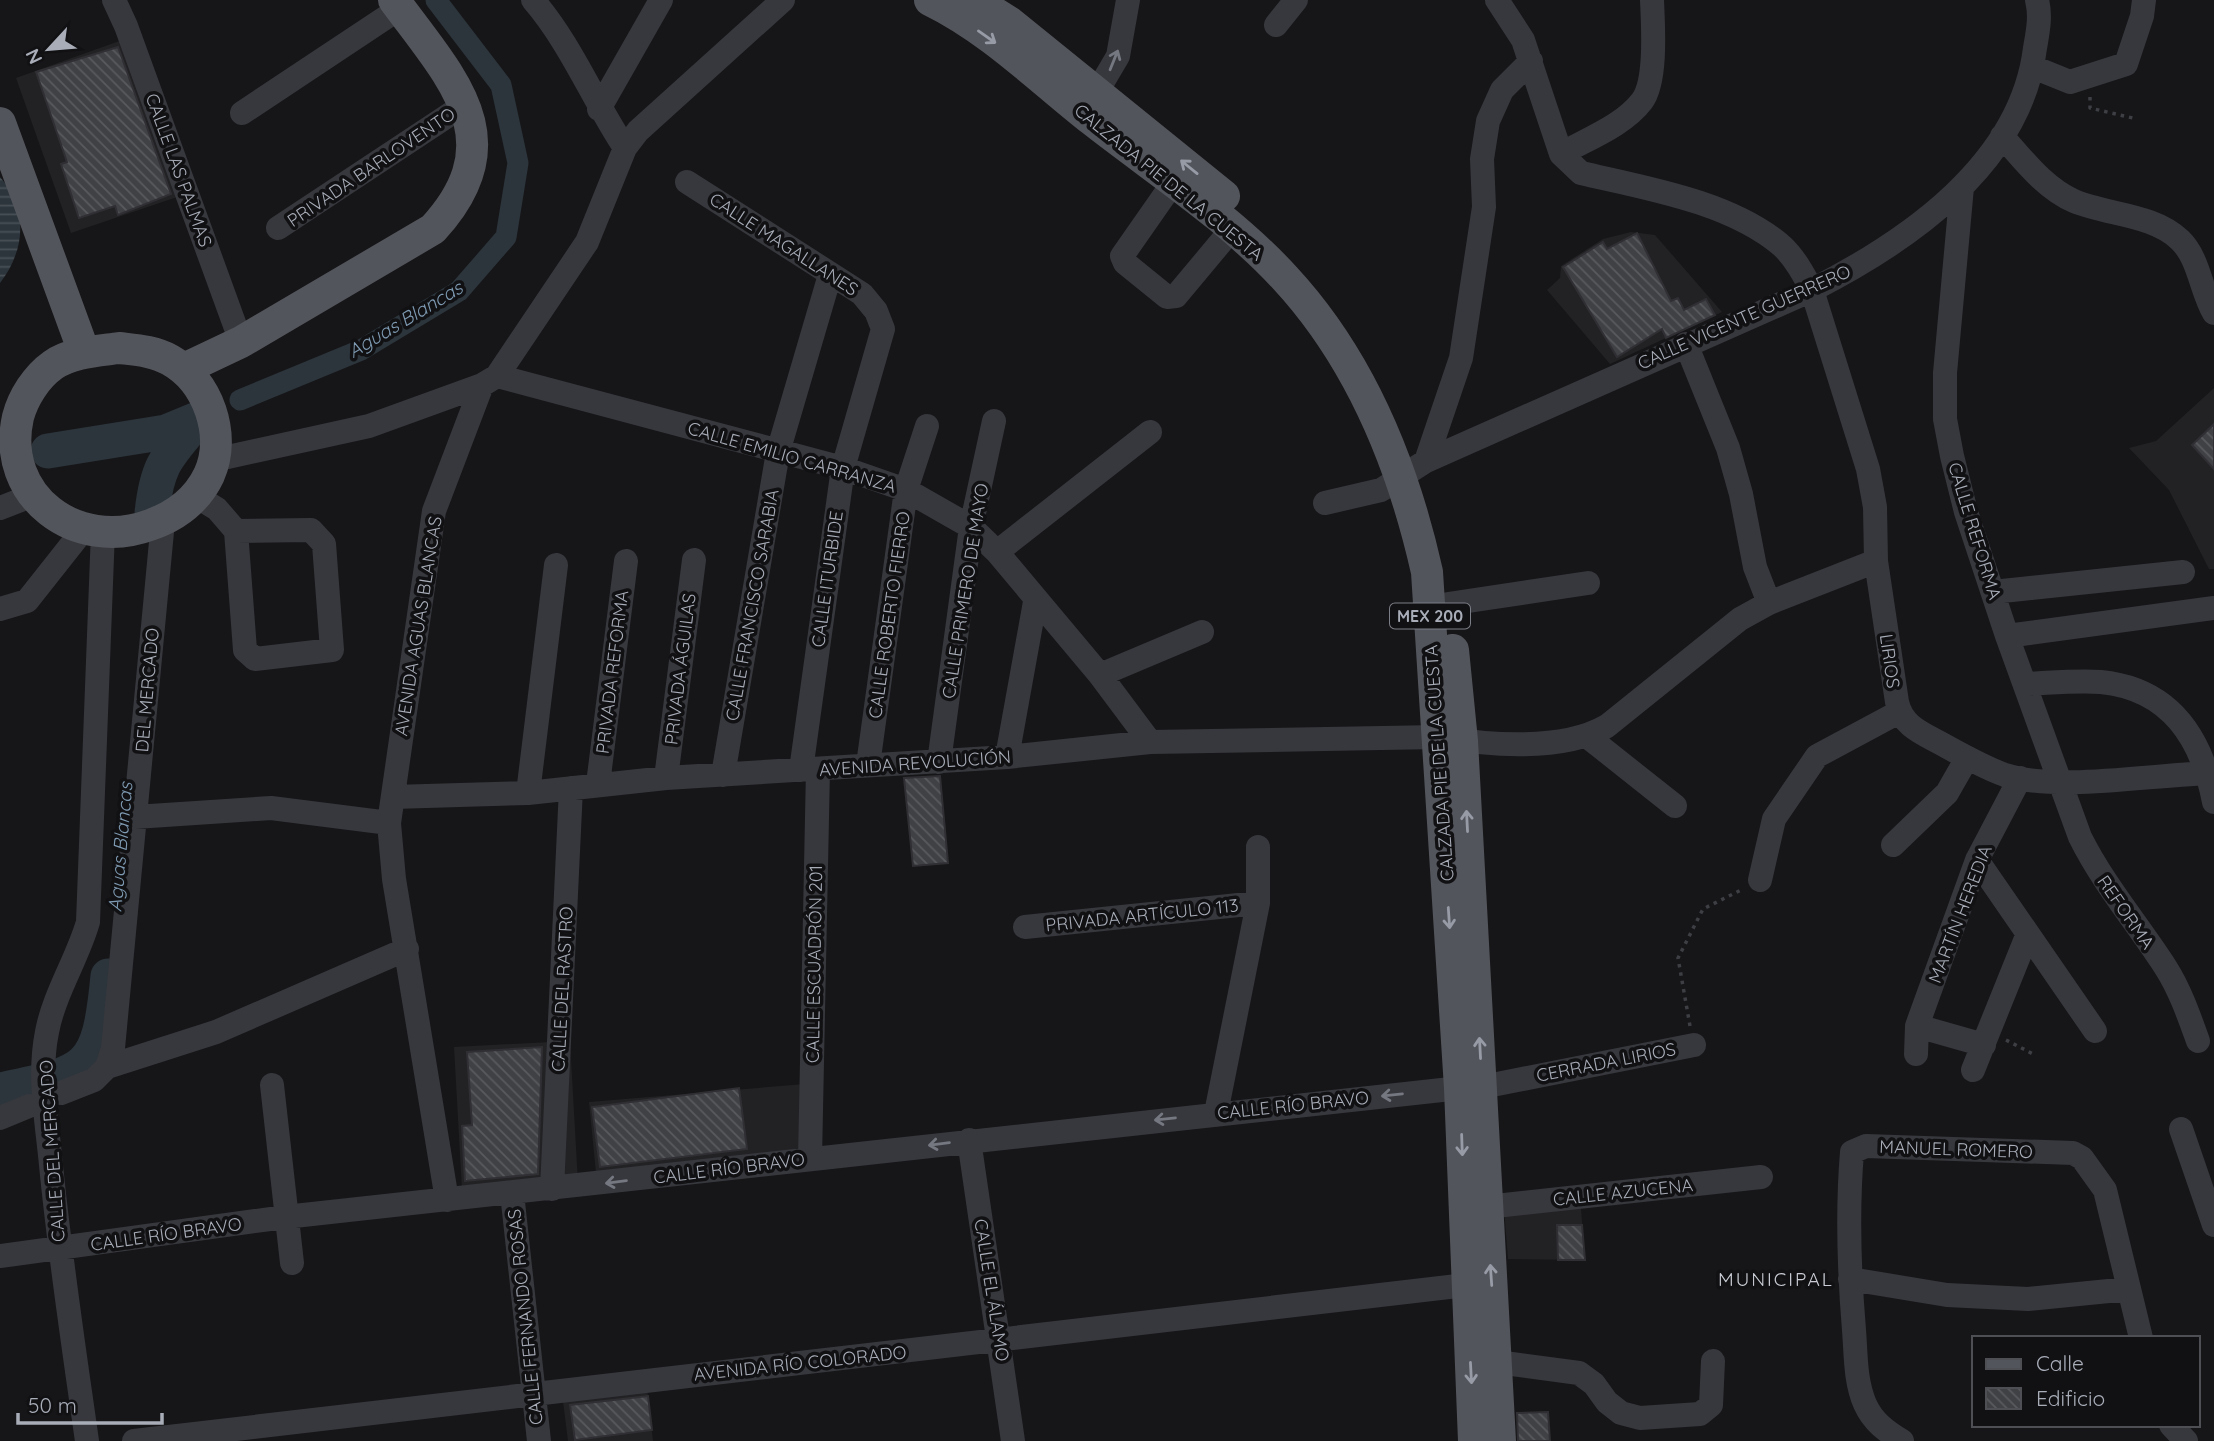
<svg xmlns="http://www.w3.org/2000/svg" width="2214" height="1441" font-family="Quicksand,sans-serif">
	<style>
		.built { fill: #222225 }
		.water { fill: url(#water-rules) }
		.lines { fill: none; stroke-linecap: round; stroke-linejoin: round }
		.canal { stroke: #2c353c; stroke-width: 21 }
		.river { stroke: #2c353c; stroke-width: 35 }
		.building { fill: url(#building-back-hatch); stroke: #303034; stroke-width: 2 }
		.path { stroke: #3d3f44; stroke-width: 3.5; stroke-dasharray: 3.5 5; stroke-linecap: butt }
		.minor { stroke: #37383d; stroke-width: 24 }
		.major { stroke: #53555c; stroke-width: 32 }
		.oneway { stroke: #979ba6 }
		.oneway2 { stroke: #757881 }
		.labels { text-anchor: middle; dominant-baseline: central; stroke-width: 7; stroke-linejoin: round; paint-order: stroke }
		.shield { fill: #111113; stroke: #7b7e86; stroke-width: 2 }
		.shield-label { font-size: 16px; font-weight: bold; fill: #a8adb8 }
		.street-label { font-size: 18px; fill: #a8adb8; stroke: #111113 }
		.water-label { font-size: 19px; font-style: italic; fill: #7f9bb3; stroke: #111113 }
		.neighbourhood-label { font-size: 19px; letter-spacing: 2px; fill: #c9ccd4; stroke: #111113 }
	</style>
	<defs>
		<pattern id="water-rules" width="6" height="5" patternUnits="userSpaceOnUse" patternTransform="scale(1.75)"><rect width="6" height="5" fill="#2c353c"/><path d="M0 2.5h6" fill="none" stroke="#485056"/></pattern>
		<pattern id="building-back-hatch" width="6" height="6" patternUnits="userSpaceOnUse" patternTransform="scale(1.75)"><rect width="6" height="6" fill="#404145"/><path d="M-1 5l2 2M0 0l6 6M5-1l2 2" fill="none" stroke="#595a5e"/></pattern>
	</defs>
	<rect width="100%" height="100%" fill="#161618"/>
	<!-- built -->
	<path class="built" d="M125 39 180 196 71 233 16 78Z
		M1631 232 1655 235 1722 312 1610 364 1547 290 1560 278 1561 266 1603 239Z
		M2214 388V569H2209L2169 490 2129 448 2156 441Z
		M570 1041 578 1183 462 1190 454 1047Z
		M805 1084 806 1150 596 1173 589 1102Z
		M1503 1196H1580L1585 1260 1508 1259Z
		M647 1388 653 1441H568L562 1393Z"/>
	<!-- water -->
	<path class="water" d="M0 177C29 209 25 251 0 283Z"/>
	<g class="lines">
		<!-- canal -->
		<path class="canal" d="M240 400 361 350 459 291 506 237 518 163 501 85 436 0"/>
		<!-- river -->
		<path class="river" d="M48 451 166 432 200 418
			M152 513C157 464 167 457 198 420
			M0 1090C89 1072 99 1070 108 976"/>
	</g>
	<!-- building -->
	<path class="building" d="M118 47 171 194 118 215 115 206 79 218 61 164 67 162 36 72Z
		M1637 233 1671 301 1678 298 1684 310 1706 299 1715 315 1666 338 1662 329 1617 357 1563 267 1603 242 1607 249Z
		M2214 424V469L2192 445Z
		M940 776 948 863 913 866 904 778Z
		M542 1047 538 1174 465 1181 462 1126 472 1125 467 1052Z
		M739 1088 747 1149 600 1167 592 1107Z
		M1557 1225H1582L1585 1260H1558Z
		M648 1396 652 1430 575 1440 570 1405Z
		M1548 1412 1550 1441H1518L1517 1413Z"/>
	<g class="lines">
		<!-- path -->
		<path class="path" d="M2090 97V108L2137 119
			M1690 1026 1678 958 1703 909 1741 890
			M2006 1040 2035 1055"/>
		<!-- minor -->
		<path class="minor" d="M114 0 126 26 241 342
			M533 0C571 44 593 100 625 148
			M1497 0 1523 40 1561 154 1581 173C1646 188 1731 202 1782 246 1795 258 1804 275 1812 290L1868 469 1875 507 1876 561 1897 702C1902 726 1922 733 1942 744 1962 755 1983 767 2005 775 2057 792 2156 774 2214 773
			M1276 25 1296 0
			M2033 67 2070 82 2126 64 2142 16 2144 0
			M1088 107 1118 56 1128 0
			M599 109 661 0
			M242 113 400 8
			M2002 136C2023 159 2044 188 2074 201 2107 215 2153 214 2180 240 2199 258 2201 291 2214 313
			M1561 154C1587 139 1623 126 1642 101 1657 81 1653 25 1652 0
			M687 182 862 294 876 311 883 329 843 468 801 770
			M1173 183 1122 256 1125 263 1167 297 1176 296 1232 229
			M1962 187 1945 373V419L1952 456 1966 512 2007 636 2080 837C2104 885 2137 923 2166 968 2180 990 2189 1016 2198 1041
			M278 228 464 105
			M1686 344 1728 448 1741 494 1755 567 1769 603
			M497 376 843 468 906 490 971 527 997 552 1100 675 1150 742
			M214 460 369 426 482 385 497 376 587 242 625 148 638 131 783 0
			M1426 461 1461 358 1484 207 1482 159 1488 121 1502 90 1531 61
			M196 496 217 509 236 531 245 650 255 659 332 650 324 544 311 530 236 531
			M1325 503 1381 490 1426 461 1812 290C1908 241 2021 164 2035 48 2038 31 2041 16 2037 0
			M0 508 31 496
			M997 552 1150 432
			M1993 592 2183 572
			M1448 604 1588 583
			M0 609 27 601 76 539 82 527
			M2007 636 2214 608
			M1100 675 1202 632
			M2025 684C2050 683 2076 680 2101 682 2171 689 2202 739 2214 802
			M1588 737 1675 806
			M1007 757 1035 602
			M939 762 971 527 994 421
			M868 765 906 490 927 426
			M723 775 778 452 830 275
			M666 778 694 560
			M598 784 626 561
			M528 793 556 565
			M393 797 528 793 666 778 1007 757 1150 742 1438 737C1488 745 1562 752 1607 726L1740 619 1769 603 1876 561
			M135 817 271 808 389 823
			M1893 845 1947 793 1967 758
			M1977 860 2095 1031
			M1760 880 1774 819 1817 756 1899 712
			M1025 927 1258 903
			M1917 1026 1984 1045
			M1916 1054 1917 1026 1977 860 2020 778
			M107 1067 113 1048 163 521
			M1973 1070 2027 936
			M272 1085 292 1263
			M1482 1087 1694 1045
			M61 1093 94 1080 107 1067 216 1032 407 949
			M1216 1113 1258 903V847
			M0 1118 29 1106
			M2181 1129 2214 1225
			M969 1140 1013 1441
			M810 1159 818 769
			M552 1189 571 788
			M512 1193 539 1441
			M447 1200 394 879 389 823 434 511 482 385
			M1486 1207 1761 1177
			M0 1256 285 1217 1460 1088
			M1850 1279 1947 1295 2028 1299 2129 1289
			M1497 1362 1579 1373 1594 1384 1607 1402 1621 1413 1640 1418 1700 1414 1711 1405 1713 1361
			M2171 1425 2186 1441
			M87 1441C74 1349 60 1258 51 1165 47 1122 38 1076 47 1032 54 994 77 960 88 922L103 531
			M134 1441 1466 1285
			M1902 1441C1886 1431 1873 1422 1865 1404 1855 1381 1856 1355 1854 1330 1849 1270 1847 1212 1852 1152L1866 1146 2073 1153 2082 1158 2105 1190 2141 1338"/>
		<!-- major -->
		<path class="major" d="M930 0C990 29 1041 80 1092 120 1157 171 1230 218 1285 278 1361 360 1403 465 1427 572L1460 1088 1474 1441
			M974 0 1009 22 1224 196
			M0 123 84 352
			M119 348C136 350 154 351 170 360 208 381 227 435 209 475 197 500 176 516 150 525 77 552 0 497 18 417 23 398 36 377 53 365 72 352 97 351 119 348Z
			M184 369 241 342 433 229C515 140 452 79 394 0
			M1453 650 1462 741 1500 1441"/>
	</g>
	<!-- one-way arrows -->
	<defs><path id="oneway-shaft" d="M-6 0H5M1.5-3L5.5 0L1.5 3" fill="none" stroke-width="1.6" stroke-linecap="round" stroke-linejoin="round" transform="scale(1.75)"/></defs>
	<g class="oneway">
		<use href="#oneway-shaft" transform="translate(987 37) rotate(35)"/>
		<use href="#oneway-shaft" transform="translate(1189 167) rotate(-141)"/>
		<use href="#oneway-shaft" transform="translate(1467 821) rotate(-93)"/>
		<use href="#oneway-shaft" transform="translate(1449 918) rotate(86)"/>
		<use href="#oneway-shaft" transform="translate(1480 1048) rotate(-93)"/>
		<use href="#oneway-shaft" transform="translate(1462 1145) rotate(88)"/>
		<use href="#oneway-shaft" transform="translate(1491 1275) rotate(-94)"/>
		<use href="#oneway-shaft" transform="translate(1471 1373) rotate(87)"/>
	</g>
	<g class="oneway2">
		<use href="#oneway-shaft" transform="translate(1114 60) rotate(-68)"/>
		<use href="#oneway-shaft" transform="translate(1392 1095) rotate(174)"/>
		<use href="#oneway-shaft" transform="translate(1165 1119) rotate(174)"/>
		<use href="#oneway-shaft" transform="translate(939 1144) rotate(173)"/>
		<use href="#oneway-shaft" transform="translate(616 1182) rotate(173)"/>
	</g>
	<g class="labels">
		<!-- shield labels -->
		<rect class="shield" x="1390" y="603.5" width="80" height="25" rx="5"/>
		<g class="shield-label">
			<text x="1430" y="616">MEX 200</text>
		</g>
		<!-- street labels -->
		<g class="street-label">
			<text transform="translate(371 167) rotate(-34)">PRIVADA BARLOVENTO</text>
			<text transform="translate(179 170) rotate(70)">CALLE LAS PALMAS</text>
			<text transform="translate(1169 182) rotate(39)">CALZADA PIE DE LA CUESTA</text>
			<text transform="translate(784 244) rotate(33)">CALLE MAGALLANES</text>
			<text transform="translate(1744 317) rotate(-24)">CALLE VICENTE GUERRERO</text>
			<text transform="translate(792 457) rotate(16)">CALLE EMILIO CARRANZA</text>
			<text transform="translate(1975 531) rotate(73)">CALLE REFORMA</text>
			<text transform="translate(827 579) rotate(-82)">CALLE ITURBIDE</text>
			<text transform="translate(965 591) rotate(-81)">CALLE PRIMERO DE MAYO</text>
			<text transform="translate(752 605) rotate(-80)">CALLE FRANCISCO SARABIA</text>
			<text transform="translate(889 615) rotate(-82)">CALLE ROBERTO FIERRO</text>
			<text transform="translate(418 626) rotate(-81)">AVENIDA AGUAS BLANCAS</text>
			<text transform="translate(1890 661) rotate(82)">LIRIOS</text>
			<text transform="translate(680 669) rotate(-83)">PRIVADA ÁGUILAS</text>
			<text transform="translate(612 672) rotate(-83)">PRIVADA REFORMA</text>
			<text transform="translate(147 690) rotate(-85)">DEL MERCADO</text>
			<text transform="translate(915 763) rotate(-4)">AVENIDA REVOLUCIÓN</text>
			<text transform="translate(1439 763) rotate(-94)">CALZADA PIE DE LA CUESTA</text>
			<text transform="translate(2126 912) rotate(55)">REFORMA</text>
			<text transform="translate(1960 914) rotate(-69)">MARTÍN HEREDIA</text>
			<text transform="translate(1142 915) rotate(-6)">PRIVADA ARTÍCULO 113</text>
			<text transform="translate(814 964) rotate(-89)">CALLE ESCUADRÓN 201</text>
			<text transform="translate(562 989) rotate(-87)">CALLE DEL RASTRO</text>
			<text transform="translate(1606 1062) rotate(-11)">CERRADA LIRIOS</text>
			<text transform="translate(1293 1105) rotate(-6)">CALLE RÍO BRAVO</text>
			<text transform="translate(1956 1149) rotate(2)">MANUEL ROMERO</text>
			<text transform="translate(52 1151) rotate(-94)">CALLE DEL MERCADO</text>
			<text transform="translate(729 1168) rotate(-7)">CALLE RÍO BRAVO</text>
			<text transform="translate(1623 1192) rotate(-6)">CALLE AZUCENA</text>
			<text transform="translate(166 1234) rotate(-8)">CALLE RÍO BRAVO</text>
			<text transform="translate(992 1290) rotate(81)">CALLE EL ÁLAMO</text>
			<text transform="translate(525 1317) rotate(-96)">CALLE FERNANDO ROSAS</text>
			<text transform="translate(800 1363) rotate(-6)">AVENIDA RÍO COLORADO</text>
		</g>
		<!-- water labels -->
		<g class="water-label">
			<text transform="translate(405 319) rotate(-31)">Aguas Blancas</text>
			<text transform="translate(120 847) rotate(-85)">Aguas Blancas</text>
		</g>
		<!-- neighbourhood labels -->
		<g class="neighbourhood-label">
			<text x="1776" y="1279">MUNICIPAL</text>
		</g>
	</g>
	<!-- legend -->
	<rect x="1972" y="1336" width="228" height="91" fill="#111113" stroke="#4d4f55" stroke-width="2"/>
	<rect x="1986" y="1359" width="35" height="10" fill="#53555c" stroke="#4d4f55" stroke-width="2"/>
	<text x="2036" y="1371" font-size="21" fill="#a8adb8">Calle</text>
	<rect x="1986" y="1388" width="35" height="21" fill="url(#building-back-hatch)" stroke="#4d4f55" stroke-width="2"/>
	<text x="2036" y="1406" font-size="21" fill="#a8adb8">Edificio</text>
	<!-- north arrow -->
	<g transform="translate(49 49) rotate(244)" stroke="#111113" stroke-width="5" paint-order="stroke">
	<path d="M0-5L12 26L0 18L-12 26Z" fill="#a8adb8"/>
	<text y="-10" font-size="19" font-weight="bold" text-anchor="middle" fill="#a8adb8">N</text>
	</g>
	<!-- scale -->
	<path d="M18 1413v10h144v-10" fill="none" stroke="#a8adb8" stroke-width="3.5"/>
	<text x="28" y="1413" font-size="21" fill="#a8adb8" stroke="#111113" stroke-width="5" paint-order="stroke">50 m</text>
</svg>
